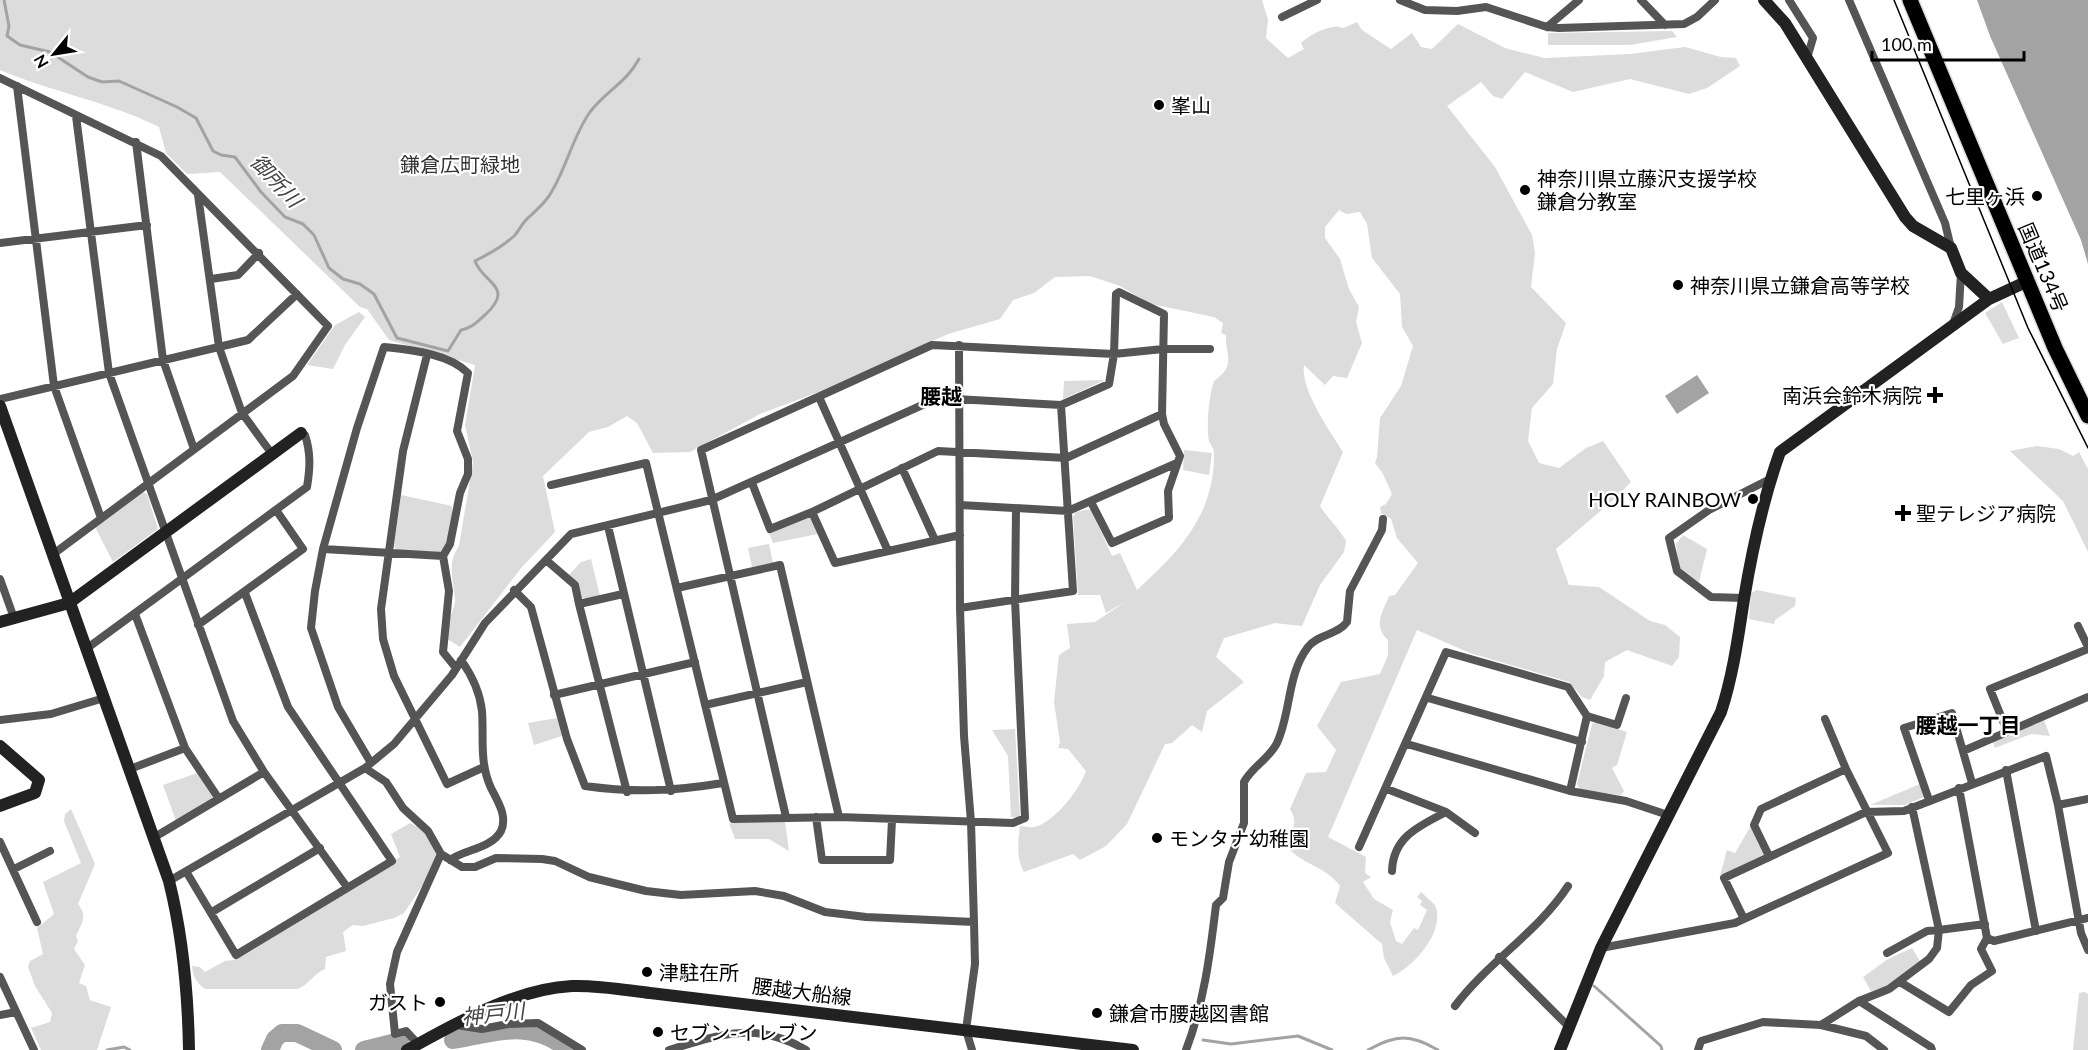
<svg xmlns="http://www.w3.org/2000/svg" width="2088" height="1050" font-family="Lato,'Noto Sans JP',sans-serif">
	<style>
		.green { fill: #dcdcdc }
		.water { fill: #a3a3a3 }
		.lines { fill: none; stroke-linecap: round; stroke-linejoin: round }
		.stream { stroke: #a3a3a3; stroke-width: 3 }
		.river { stroke: #a3a3a3; stroke-width: 18 }
		.highway-casing { stroke: #dbdbdb; stroke-width: 18 }
		.street { stroke: #555; stroke-width: 8 }
		.secondary { stroke: #222; stroke-width: 12 }
		.highway { stroke: #000; stroke-width: 15 }
		.tram { stroke: #000; stroke-width: 1.5 }
		.poi-dot { fill: #000; stroke: #fff; stroke-width: 2 }
		.labels { text-anchor: middle; dominant-baseline: central; stroke-width: 4.5; stroke-linejoin: round; paint-order: stroke }
		.poi-label { font-size: 20px; fill: #000; stroke: #fff; text-anchor: start }
		.park-label { font-size: 20px; fill: #333; stroke: #fff }
		.street-label { font-size: 20px; fill: #000; stroke: #fff }
		.water-label { font-size: 21px; font-style: italic; fill: #444; stroke: #fff }
		.neighbourhood-label { font-size: 21px; font-weight: bold; fill: #000; stroke: #fff }
	</style>
	<rect width="100%" height="100%" fill="#fff"/>
	<!-- green -->
	<path class="green" d="M0 0H1262L1268 20 1266 38 1288 58 1304 49 1301 43C1310 35 1331 23 1343 28L1357 22 1362 30 1391 49 1412 33 1421 47 1432 49 1458 24 1505 48 1544 58 1630 54 1685 47 1721 57 1736 58 1740 66 1707 88 1689 94 1630 79 1573 92 1525 72 1502 99 1493 96 1481 82 1447 106 1495 167 1532 235 1535 253 1531 287 1566 323 1557 349 1553 384 1532 408 1528 441 1539 463 1559 468 1586 448 1603 441 1631 482 1611 502 1556 549 1569 585 1599 587 1650 621 1665 625 1680 637 1679 657 1672 666 1627 650 1605 662 1604 676 1590 700 1582 697 1569 682 1470 653 1417 630 1328 837 1366 857 1365 873 1371 877 1363 882 1374 899 1393 910 1390 922 1396 941 1402 944 1414 928 1418 930 1427 910 1420 905 1422 901 1417 897 1421 892 1435 905C1446 931 1414 966 1393 976L1384 958 1382 944 1335 903 1340 886C1325 865 1300 865 1285 844 1292 830 1299 823 1290 809L1306 773 1326 772 1336 750 1317 726 1341 682 1380 674 1388 655V640C1373 626 1382 613 1389 596L1395 595 1418 563 1397 538 1391 519 1381 513 1380 507 1386 504 1392 494 1383 474 1375 463 1377 457 1380 418 1401 386 1413 346 1402 327 1400 294 1372 258 1367 224 1360 212 1346 214 1339 210 1325 227V238L1340 259 1349 289 1359 307 1356 322 1362 343 1347 378 1333 376 1325 385 1304 365C1300 389 1330 431 1343 452L1320 506C1328 519 1339 528 1346 541L1344 552 1320 585 1302 626 1275 623 1224 638 1216 657 1244 682 1207 711 1202 732 1192 725 1172 743 1165 744 1127 824 1106 846 1080 860 1073 854 1024 872C1016 858 1018 842 1020 826 1024 826 1030 828 1034 827 1054 823 1080 789 1086 771L1068 749 1058 748 1060 742 1054 702 1059 655 1070 648 1067 624 1095 622 1125 602 1106 613 1100 595H1078L1073 517 1076 512 1091 509 1112 556 1120 553 1137 590C1179 552 1215 514 1214 453 1214 448 1211 446 1209 441 1206 425 1209 396 1214 381 1236 365 1226 359 1226 335L1221 333 1223 323 1214 317 1151 304 1120 286 1090 276 1055 277 1034 293 1013 300 1000 319 948 334 821 391 760 414 690 452 653 453 637 423 627 416 608 427 589 432 543 476 555 532 522 567 460 647 441 635C445 625 455 610 455 600 454 579 446 565 459 546L473 462 465 425 475 365 389 340 367 309 360 307 220 172 187 174 166 153 159 127C109 102 52 92 0 70Z
		M1672 31 1677 37 1630 45H1548V33Z
		M2002 302 2019 338 2003 344 1985 313Z
		M359 312 365 317 345 345 333 369 307 365 335 325Z
		M1105 380 1063 399 1064 381Z
		M2037 446 2059 449 2073 456 2079 452 2088 469V552L2063 501 2010 451Z
		M1184 450 1212 453 1209 475 1183 470Z
		M142 492 147 494 158 529 113 562 95 527Z
		M401 495 452 506C452 521 451 542 440 552L397 550 394 547Z
		M807 517 811 519 818 534 773 543 769 533Z
		M1683 535 1707 549 1699 582 1680 569 1676 544Z
		M769 544 773 563 752 567 748 548Z
		M591 559 600 596 586 600 581 597 569 575 581 562Z
		M1757 590 1796 598 1795 606 1775 620 1774 624 1749 619 1751 593Z
		M557 718 562 736 534 745 528 723Z
		M2044 720 2050 736 2031 734 1995 748 1993 742Z
		M1596 722 1627 732 1617 765 1612 768 1624 791 1621 795 1580 790 1577 784 1592 724Z
		M1015 729 1020 817H1011L1008 756 992 730Z
		M197 773 213 798 176 821 163 785Z
		M1920 784 1924 797 1905 805H1870Z
		M71 809 95 864 78 904C88 917 82 922 76 936L78 941 74 949 85 965 79 983 86 986 90 1000 111 1007 97 1050H41L31 1028 50 1022 52 1013 35 986 28 967 30 961 43 954 37 928 54 914 43 882 81 863 64 821 65 814Z
		M785 822 789 851 769 839H735L729 823Z
		M410 823 434 836 441 858 404 913 394 918 363 926 353 925 343 932 346 951 326 957 325 969C313 974 309 985 297 989H205C196 982 193 977 192 966L200 967 205 972 225 961 234 960 400 857 391 834Z
		M1752 824 1765 850 1763 859 1724 878 1720 876 1727 850 1735 853Z
		M1912 948 1920 961 1887 986 1871 991 1863 977 1888 959Z
		M2085 992 2088 994V1050H2073L2079 993Z"/>
	<!-- water -->
	<path class="water" d="M1977 0H2088V264L2081 240 1990 36Z
		M1697 375 1709 393 1677 414 1665 396Z"/>
	<g class="lines">
		<!-- stream -->
		<path class="stream" d="M4 0 9 26 7 36 20 45 50 52 88 77 102 82 119 81 177 107 196 118 213 151 221 155 235 157 261 192 285 217 303 224 314 235 329 268 343 279 360 284 374 294 397 338 448 351 461 330C472 328 477 322 485 315 516 286 483 284 475 261 489 254 502 247 514 236 519 231 522 223 528 218 537 209 546 203 552 191 567 166 573 136 590 112 607 90 626 83 639 59
			M1594 986 1661 1046 1662 1050
			M1203 1040 1231 1044 1298 1036 1332 1050
			M107 1050 124 1047 130 1050
			M1368 1050C1396 1034 1411 1034 1438 1050"/>
		<!-- river -->
		<path class="river" d="M453 1040C498 1032 530 1019 569 1050
			M270 1050 275 1039 282 1033H297L333 1050
			M364 1050 400 1041"/>
		<!-- highway casing -->
		<g class="highway-casing">
			<path id="highway" d="M1910 0 2055 348 2088 416"/>
		</g>
		<!-- street -->
		<path class="street" d="M1400 0 1425 10 1457 11 1486 7 1547 27 1559 28 1684 24 1697 17 1715 0
			M1641 0 1665 25
			M1789 0 1813 38 1807 58
			M1849 0 1945 223 1951 248
			M1282 17 1317 0
			M1547 27 1579 0
			M0 78 161 156 328 326 293 376 52 555
			M17 86 54 386 101 518
			M76 116 109 373 233 721 264 772 347 887
			M136 142 163 360 194 449
			M198 195 219 347 242 413 272 454
			M0 243 147 225
			M211 279 238 275 259 253
			M1953 324 1959 307 1961 273
			M959 345 960 608 964 736 971 822 974 922 975 964 966 1030 972 1050
			M427 355 403 451 381 609 383 639 394 676 447 784 484 767
			M819 397 888 551
			M0 399 248 340 297 294
			M902 468 935 540
			M752 483 770 529 812 512 835 563 960 535
			M551 485 646 463 733 819 839 817 1013 823 1025 818 1015 600 1016 510
			M960 505 1068 511 1177 463
			M812 512 938 451 1066 458 1162 414
			M608 526 671 791
			M323 549 443 556 450 544 460 493 468 474V459L457 431 468 373C448 353 410 350 384 347L357 428 323 549 315 591 311 628 338 707 371 763
			M443 556 449 591 443 652 456 668
			M546 560 575 585 579 604
			M0 579 14 618
			M677 588 780 565 839 817
			M514 590 531 607 567 739 585 786C635 793 674 791 723 783
			M623 594 579 604 627 792
			M1744 598 1711 597 1677 571 1669 538 1709 510 1770 479
			M960 608 1073 591 1061 405
			M135 614 185 748 219 799
			M198 625 303 549 276 510
			M2078 626 2088 647
			M86 649 307 487C310 469 311 453 305 435L301 433
			M554 695 695 662
			M1428 698 1582 742
			M705 705 807 682
			M0 720 51 714 104 698
			M2007 731 1990 689 2088 649
			M1407 744 1570 791 1626 801 1668 815
			M1963 751 2088 697
			M365 768 386 782 403 808 428 831 441 854 462 867H475L496 858 542 859 555 861 589 877 646 891 681 895 755 891 784 896 825 912 866 917 974 922
			M130 769 185 748
			M2006 770 2036 931
			M1959 788 1987 938 1994 941 2088 918
			M1387 789 1446 812
			M1570 791 1587 716
			M1929 800 1904 728 1952 713 1972 783
			M2058 805 2088 799
			M786 817 701 450 932 345 1114 354 1163 349H1210
			M816 817 822 860H890L892 820
			M153 838 264 772
			M0 842 37 922
			M1359 847 1446 652 1568 687 1587 716 1617 725 1626 698
			M1769 856 1754 825 1761 809 1846 769
			M450 860C465 849 491 849 501 831 508 816 497 800 491 788 479 762 484 737 482 711 480 693 471 674 461 660
			M14 869 50 851
			M1392 871C1393 837 1419 826 1446 812L1475 833
			M187 873 236 955 392 861 288 707 245 593
			M169 881 365 768 394 744 452 675 485 623 571 534 711 500 938 398 1061 405 1109 384 1114 354 1116 294 1119 292 1164 314 1162 414 1164 424 1180 456 1168 491 1169 518 1112 543 1091 502
			M212 912 320 848
			M1744 919 1724 878 1866 812 1904 811 2046 756 2058 805 2081 933 2088 950
			M1601 948 1735 923 1888 853 1846 769 1825 719
			M1887 953 1927 931 1939 930 1912 807
			M1499 957 1569 1027
			M0 977 34 1050
			M1900 982 1949 1012 1971 985 1992 971 1981 949 1987 938
			M1859 1001 1931 1047 1932 1050
			M1455 1006C1488 962 1538 932 1568 886
			M0 1015 16 1012
			M456 1025 482 1029 508 1024 538 1023 582 1050
			M1821 1025 1866 1036 1884 1050
			M418 1044 406 1031 395 1034 390 984 397 952 441 854
			M669 1050C721 1034 757 1021 806 1050
			M1186 1050C1204 1003 1210 955 1216 905L1223 898 1229 862 1244 823V782C1252 767 1269 759 1277 743 1291 713 1287 674 1308 647 1318 634 1338 635 1347 622L1350 591 1382 530 1383 519
			M1698 1050 1701 1041 1763 1022 1821 1025 1859 1001 1889 989 1929 959 1937 948 1939 930 1985 924"/>
		<!-- secondary -->
		<path class="secondary" d="M1764 0 1785 23 1905 217 1913 226 1951 248 1961 273 1989 299
			M0 406 169 881C183 937 188 992 189 1050
			M0 622 69 603 301 433
			M0 746 39 780 35 793 0 806
			M407 1050C457 1023 514 989 572 986 598 985 625 990 650 993L1133 1050
			M1560 1050 1601 948 1721 712C1733 675 1738 638 1744 599 1752 551 1763 499 1780 452L1989 299 2028 281"/>
		<!-- highway -->
		<use href="#highway" class="highway"/>
		<!-- tram -->
		<path class="tram" d="M1894 0 2028 328 2088 448"/>
	</g>
	<!-- markers -->
	<g class="poi-dot">
		<circle cx="1159" cy="105" r="6"/>
		<circle cx="1525" cy="190" r="6"/>
		<circle cx="2037" cy="196" r="6"/>
		<circle cx="1678" cy="285" r="6"/>
		<path d="M1932 386h6v6h6v6h-6v6h-6v-6h-6v-6h6z"/>
		<circle cx="1753" cy="499" r="6"/>
		<path d="M1900 504h6v6h6v6h-6v6h-6v-6h-6v-6h6z"/>
		<circle cx="1157" cy="838" r="6"/>
		<circle cx="647" cy="972" r="6"/>
		<circle cx="440" cy="1002" r="6"/>
		<circle cx="1097" cy="1013" r="6"/>
		<circle cx="658" cy="1032" r="6"/>
	</g>
	<g class="labels">
		<!-- poi labels -->
		<g class="poi-label">
			<text x="1171" y="105">峯山</text>
			<text x="1537" y="178">神奈川県立藤沢支援学校<tspan x="1537" dy="23">鎌倉分教室</tspan></text>
			<text x="2025" y="196" text-anchor="end">七里ヶ浜</text>
			<text x="1690" y="285">神奈川県立鎌倉高等学校</text>
			<text x="1922" y="395" text-anchor="end">南浜会鈴木病院</text>
			<text x="1741" y="499" text-anchor="end">HOLY RAINBOW</text>
			<text x="1916" y="513">聖テレジア病院</text>
			<text x="1169" y="838">モンタナ幼稚園</text>
			<text x="659" y="972">津駐在所</text>
			<text x="428" y="1002" text-anchor="end">ガスト</text>
			<text x="1109" y="1013">鎌倉市腰越図書館</text>
			<text x="670" y="1032">セブン-イレブン</text>
		</g>
		<!-- park labels -->
		<g class="park-label">
			<text x="460" y="164">鎌倉広町緑地</text>
		</g>
		<!-- street labels -->
		<g class="street-label">
			<text transform="translate(2044 267) rotate(67)">国道134号</text>
			<text transform="translate(802 991) rotate(7)">腰越大船線</text>
		</g>
		<!-- water labels -->
		<g class="water-label">
			<text transform="translate(277 180) rotate(47)">御所川</text>
			<text transform="translate(493 1013) rotate(-6)">神戸川</text>
		</g>
		<!-- neighbourhood labels -->
		<g class="neighbourhood-label">
			<text x="941" y="395">腰越</text>
			<text x="1968" y="724">腰越一丁目</text>
		</g>
	</g>
	<!-- north arrow -->
	<g transform="translate(54 54) rotate(240)" stroke="#ffffff" stroke-width="4.5" paint-order="stroke">
	<path d="M0-4.5L10 22L0 15L-10 22Z" fill="#000000"/>
	<text y="-9" font-size="16" font-weight="bold" text-anchor="middle" fill="#000000">N</text>
	</g>
	<!-- scale -->
	<path d="M1872 51v9h152v-9" fill="none" stroke="#000000" stroke-width="3"/>
	<text x="1881" y="51" font-size="18" fill="#000000" stroke="#ffffff" stroke-width="4.5" paint-order="stroke">100 m</text>
</svg>
